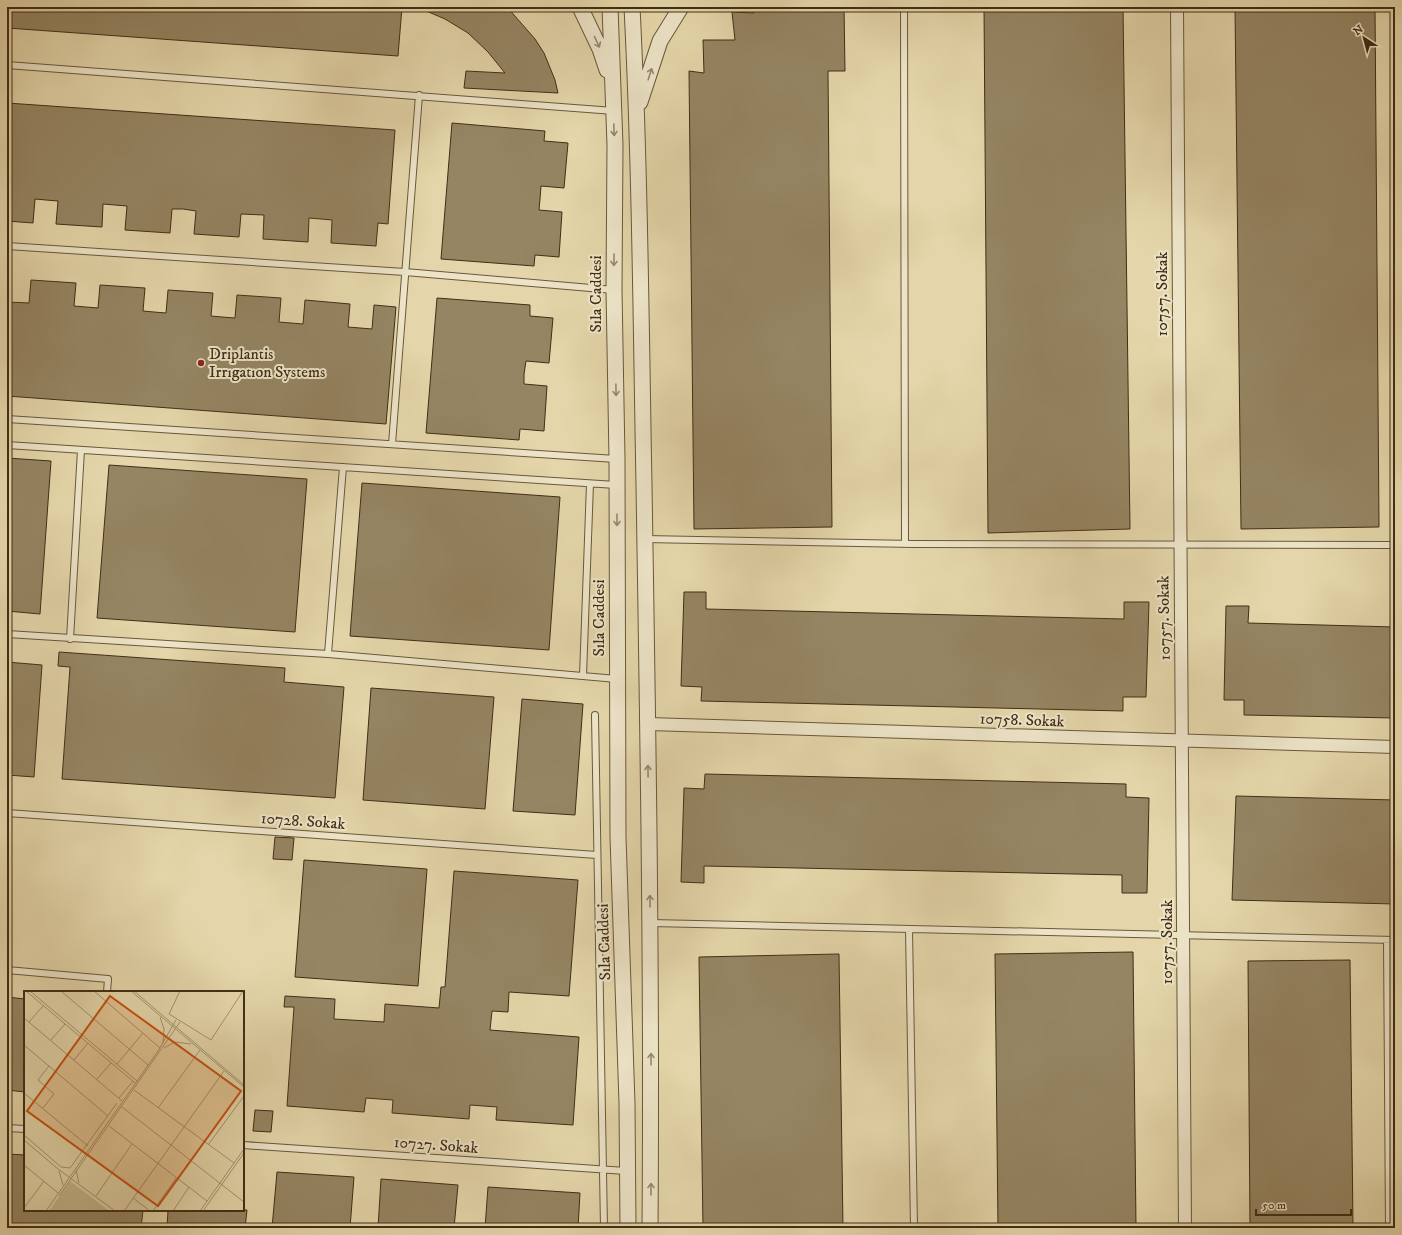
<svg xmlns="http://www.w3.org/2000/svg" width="1402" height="1235" font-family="'IM FELL DW Pica',serif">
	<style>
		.building { fill: #958563; stroke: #402e16 }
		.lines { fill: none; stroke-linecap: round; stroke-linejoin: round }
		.service-casing { stroke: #69583b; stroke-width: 8 }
		.minor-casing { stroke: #69583b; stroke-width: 14 }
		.tertiary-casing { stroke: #69583b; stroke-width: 17 }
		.service { stroke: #ede4c8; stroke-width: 6 }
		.minor { stroke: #ede4c8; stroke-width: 12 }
		.tertiary { stroke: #ede4c8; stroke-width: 15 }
		.oneway { stroke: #96896f }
		.poi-dot { fill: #8f2418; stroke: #ede4c8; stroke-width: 1.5 }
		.labels { text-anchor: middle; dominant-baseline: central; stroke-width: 4; stroke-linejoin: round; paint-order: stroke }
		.street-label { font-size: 16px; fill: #402e16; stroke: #ede4c8 }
		.poi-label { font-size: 16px; fill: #402e16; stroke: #ede4c8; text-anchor: start }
		.inset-road { fill: none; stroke: #a2936f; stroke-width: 1 }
		.view { fill: #c6500e; fill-opacity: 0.15; stroke: #c6500e; stroke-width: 2 }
		.inset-edge { fill: none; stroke: #402e16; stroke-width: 2 }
	</style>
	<rect width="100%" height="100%" fill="#e4d6aa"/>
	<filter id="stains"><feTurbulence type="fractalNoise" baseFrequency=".005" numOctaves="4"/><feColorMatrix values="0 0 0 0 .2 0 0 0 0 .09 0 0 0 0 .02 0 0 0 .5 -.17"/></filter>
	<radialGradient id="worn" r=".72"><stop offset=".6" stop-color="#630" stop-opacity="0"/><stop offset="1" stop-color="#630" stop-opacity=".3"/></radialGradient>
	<!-- building -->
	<path class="building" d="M7 7H402L398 56 7 28Z
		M417 7H507L535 39 544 53 555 80 558 93 464 88 466 71 505 73 488 52 468 33 445 19Z
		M753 7H844L845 71H828L832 527 694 529 689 71 704 73 703 40H735L732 12 754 13Z
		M984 7H1123L1130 529 988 533Z
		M1235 7H1375L1379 527 1241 529Z
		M7 103 395 130 388 224 378 223 376 246 331 243 332 220 321 219 309 218 308 242 263 239 264 215 241 214 239 237 194 234 196 211 183 209H172L170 233 125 230 127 206 103 204 102 227 56 224 58 201 46 200 35 199 33 223 7 221Z
		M452 123 545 131 544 141 568 143 564 188 541 186 540 199 539 210 562 212 559 257 535 255 534 266 441 259Z
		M31 280 76 283 74 306 98 308 100 285 145 288 143 311 154 312 166 313 168 290 213 293 211 316 222 317 235 318 237 295 281 298 279 322 303 324 305 300 350 304 348 327 372 329 374 305 396 307 386 424 7 396V302L29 303Z
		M437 298 530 305V316L553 318 549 363 526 361 524 374V384L547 386 544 431 520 429 519 440 426 433Z
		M7 458 51 461 40 614 7 611Z
		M109 465 307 479 295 632 97 618Z
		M362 483 560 497 549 650 350 636Z
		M684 592H706V609L1124 619V602H1149L1146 697H1123V711L701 701 702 687 681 686Z
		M1226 606H1249L1248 623 1395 627V718L1244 715V700H1224Z
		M59 652 285 668 284 682 344 687 335 798 62 779 70 667 58 666Z
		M7 662 42 665 34 777 7 775Z
		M371 688 494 697 485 809 363 800Z
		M522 699 583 704 575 815 513 811Z
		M705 774 1126 784V797L1149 798 1147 893H1122V875L704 866V883L681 882 684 788 704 789Z
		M1236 796 1395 800V904L1232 900Z
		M275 837 294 838 292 860 273 859Z
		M304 860 427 869 418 986 295 977Z
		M454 871 578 880 569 996 509 992 508 1012 492 1011 490 1030 579 1037 573 1125 496 1120 497 1107 470 1105 469 1119 392 1113 393 1100 366 1098 364 1112 287 1106 294 1007H284L285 996 335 999 334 1019 384 1022 385 1004 439 1008 441 987H445Z
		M1133 952 1136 1228H998L995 954Z
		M839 954 843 1228H703L699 957Z
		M1350 960 1353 1228H1250L1248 961Z
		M7 997 25 999V1092L7 1090Z
		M255 1110 273 1111 271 1132 253 1131Z
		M7 1154 25 1155V1210H143L141 1228H7Z
		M277 1172 354 1177 350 1228H272Z
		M381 1179 458 1185 454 1228H378Z
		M488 1187 580 1193 578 1228H485Z
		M168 1210H247L245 1228H167Z"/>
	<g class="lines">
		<!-- service casing -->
		<g class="service-casing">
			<path id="service" d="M904 7 905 544
				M7 65 614 111
				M7 246 405 272 614 290
				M7 419 616 459
				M392 444 419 95
				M7 445 616 485
				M645 539 914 544 1395 545
				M7 634 328 654 617 679
				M70 639 81 450
				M328 654 343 467
				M583 676 590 484
				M595 715 604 1228
				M7 813 597 855
				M651 923 1395 940
				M909 929 914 1228
				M1387 940 1389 1228
				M7 970 108 979 107 992
				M7 1128 25 1129
				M243 1145 626 1171"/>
		</g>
		<!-- minor casing -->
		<g class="minor-casing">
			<path id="minor" d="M1177 7 1185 1228
				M648 724 1395 747"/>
		</g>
		<!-- tertiary casing -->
		<g class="tertiary-casing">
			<path id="tertiary" d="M580 7 600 49 607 70
				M610 7 615 145 614 290 617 459 618 837 627 1103 628 1228
				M632 7C640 166 641 326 644 485 648 733 652 980 650 1228
				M640 102 660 41 681 7"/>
		</g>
		<!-- service -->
		<use href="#service" class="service"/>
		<!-- minor -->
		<use href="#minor" class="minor"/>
		<!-- tertiary -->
		<use href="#tertiary" class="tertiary"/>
	</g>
	<!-- one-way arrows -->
	<defs><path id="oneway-shaft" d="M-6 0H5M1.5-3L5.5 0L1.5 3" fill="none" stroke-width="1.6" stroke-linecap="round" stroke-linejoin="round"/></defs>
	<g class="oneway">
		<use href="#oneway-shaft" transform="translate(597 42) rotate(65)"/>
		<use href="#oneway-shaft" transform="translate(650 74) rotate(-72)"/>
		<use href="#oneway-shaft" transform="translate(614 130) rotate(88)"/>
		<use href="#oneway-shaft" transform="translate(614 260) rotate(91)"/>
		<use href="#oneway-shaft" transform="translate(616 390) rotate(89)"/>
		<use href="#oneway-shaft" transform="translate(617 520) rotate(90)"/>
		<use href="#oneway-shaft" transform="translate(648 771) rotate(-91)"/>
		<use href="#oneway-shaft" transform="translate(650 901) rotate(-91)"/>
		<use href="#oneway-shaft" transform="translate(651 1059) rotate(-90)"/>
		<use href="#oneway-shaft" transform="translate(651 1189) rotate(-90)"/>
	</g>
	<!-- markers -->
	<circle class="poi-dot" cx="201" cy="363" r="4"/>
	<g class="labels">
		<!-- street labels -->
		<g class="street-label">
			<text transform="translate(596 294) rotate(-90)">Sıla Caddesi</text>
			<text transform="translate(1162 294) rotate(-90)">10757. Sokak</text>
			<text transform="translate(599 618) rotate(-90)">Sıla Caddesi</text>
			<text transform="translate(1164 618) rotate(-91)">10757. Sokak</text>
			<text transform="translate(1022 720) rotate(2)">10758. Sokak</text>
			<text transform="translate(303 821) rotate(4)">10728. Sokak</text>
			<text transform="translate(604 942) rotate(-92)">Sıla Caddesi</text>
			<text transform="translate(1167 942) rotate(-90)">10757. Sokak</text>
			<text transform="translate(436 1145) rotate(4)">10727. Sokak</text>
		</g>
		<!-- poi labels -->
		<g class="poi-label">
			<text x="209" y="354">Driplantis<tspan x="209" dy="18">Irrıgatıon Systems</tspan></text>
		</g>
	</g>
	<!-- overview -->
	<g transform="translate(24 991)">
		<rect width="220" height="220" fill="#e4d6aa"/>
		<path d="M46 190 85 220H25Z" fill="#c8b991"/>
		<path class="inset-road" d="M2 0 111 92M6 0 113 90M37 0 124 74M70 0 136 57M107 0 220 96M110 0 220 94M156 0 145 23 187 49 219 0M136 26 140 38 139 52M0 27 98 110M5 31 19 15M27 49 41 33M0 54 84 125M140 57 151 51 167 53M50 69 64 52M93 73 119 42M73 88 87 72M110 99 210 172M0 102 64 155M95 107 109 90M98 116 220 211M19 117 30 103 14 89 25 75M134 117 176 59M85 135 183 210M0 144 37 176 46 177 93 112M0 149 34 178M184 154 220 105M0 174 34 202M34 178 91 220M52 179 55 192M35 180 39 194M35 205 156 31M72 205 108 153M109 207 126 220M0 217 20 190M22 220 134 60 152 29M100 220 200 80M129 220 152 187M149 220 165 196M176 220 220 158M179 220 220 162"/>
		<path class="view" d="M86 5 217 100 134 215 3 120Z"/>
		<rect width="220" height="220" class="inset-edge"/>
	</g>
	<!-- margin -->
	<rect width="1402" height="1235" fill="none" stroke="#e4d6aa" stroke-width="24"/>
	<rect x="8" y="8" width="1386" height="1219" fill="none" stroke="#402e16" stroke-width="2"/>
	<rect x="12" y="12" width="1378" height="1211" fill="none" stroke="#402e16"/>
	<!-- north arrow -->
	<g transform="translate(1364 38) rotate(324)" stroke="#ede4c8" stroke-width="3" paint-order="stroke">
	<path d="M0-3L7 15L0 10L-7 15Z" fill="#402e16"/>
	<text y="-6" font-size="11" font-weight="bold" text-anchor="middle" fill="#402e16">N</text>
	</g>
	<!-- scale -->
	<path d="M1256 1209v6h95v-6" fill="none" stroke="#402e16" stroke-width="2"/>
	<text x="1262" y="1209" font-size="12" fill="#402e16" stroke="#ede4c8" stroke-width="3" paint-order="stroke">50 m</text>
	<rect width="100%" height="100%" filter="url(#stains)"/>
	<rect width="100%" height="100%" fill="url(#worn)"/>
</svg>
